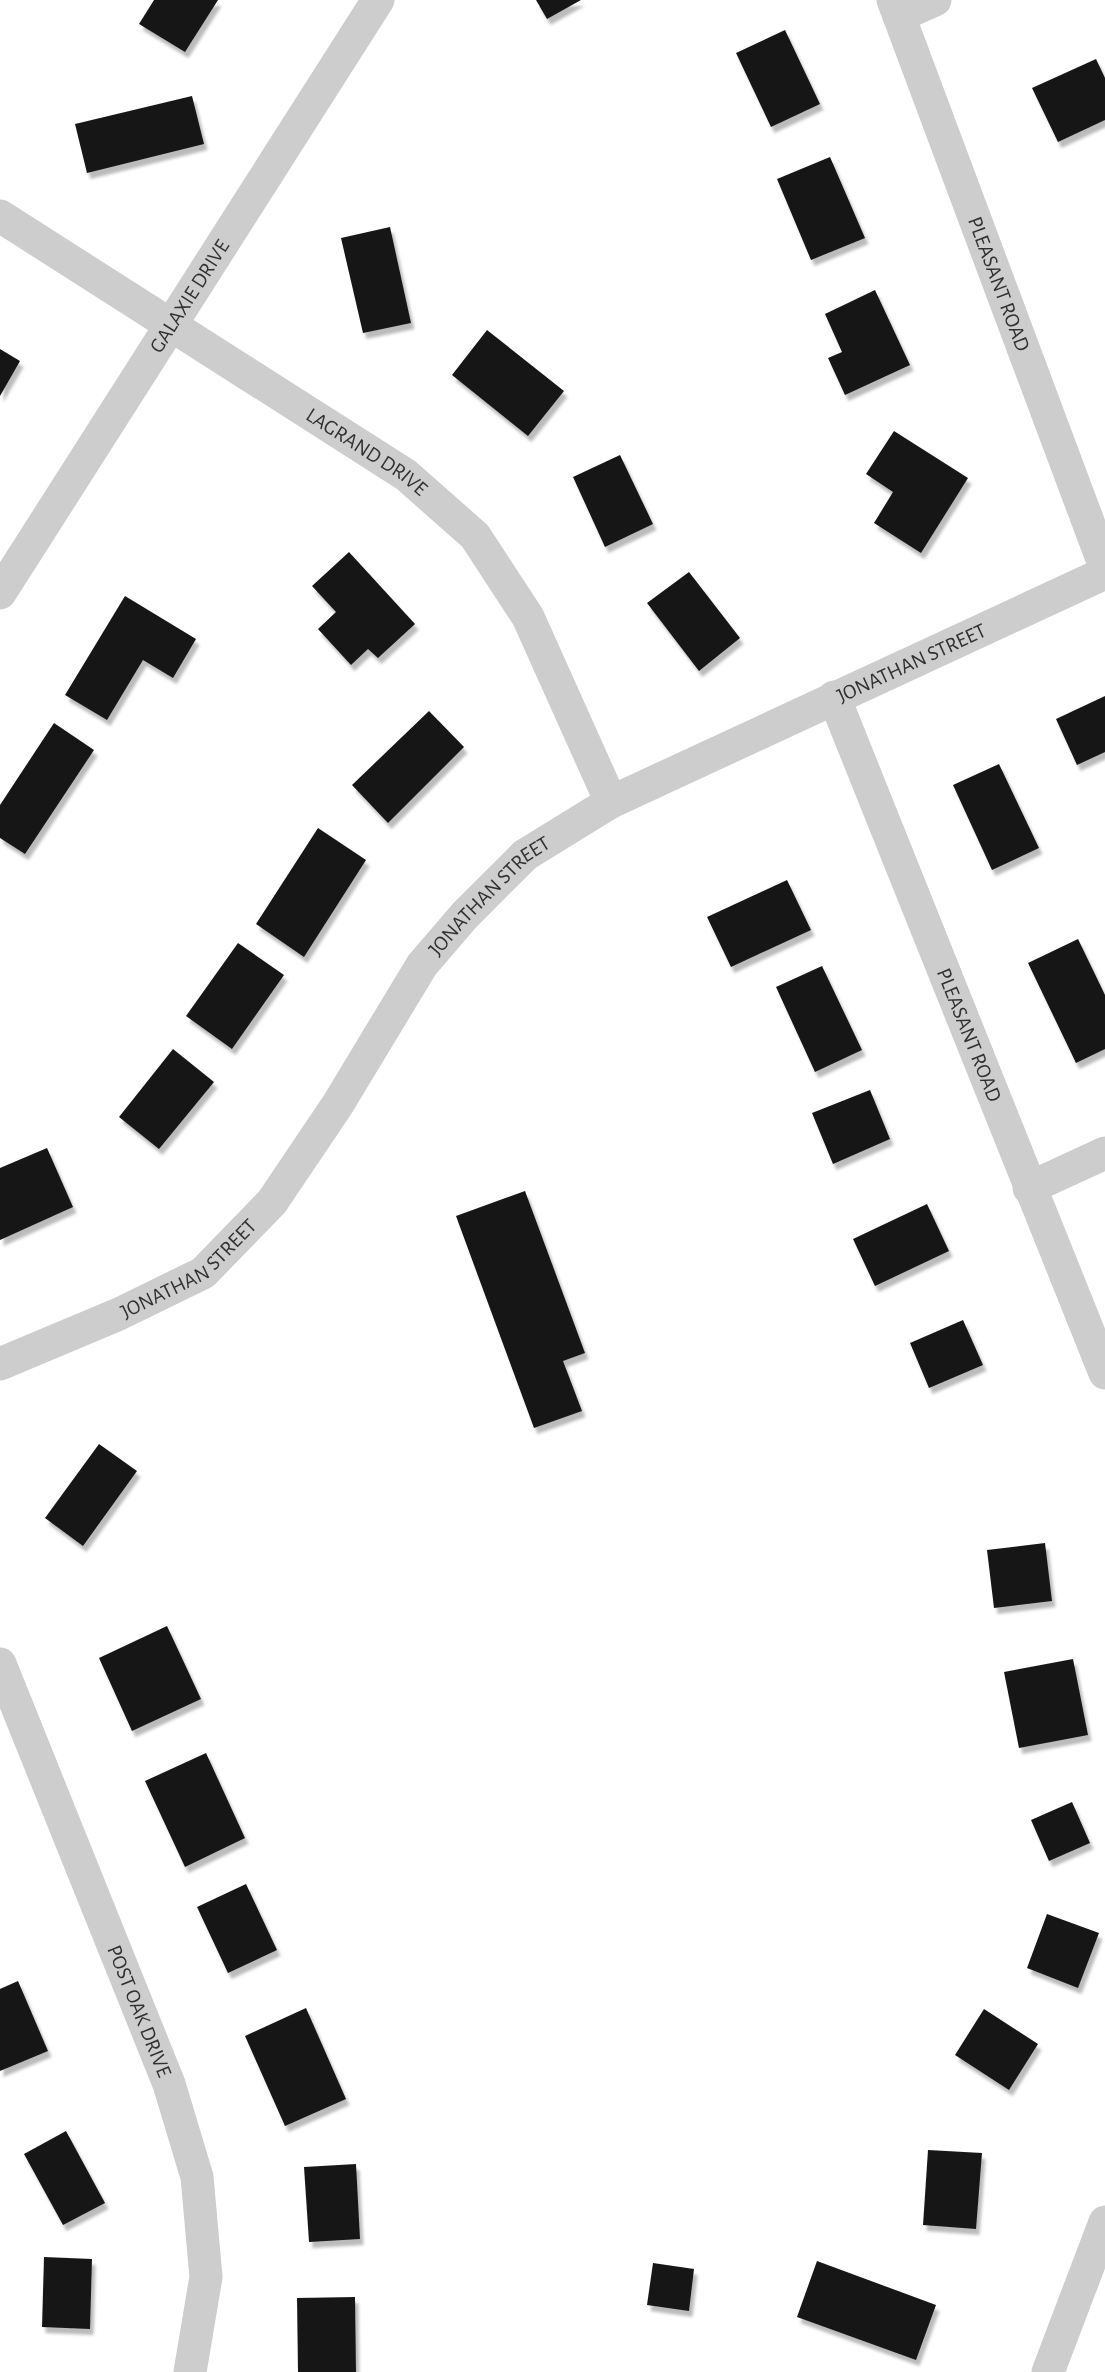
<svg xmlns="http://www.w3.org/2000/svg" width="1105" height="2372" font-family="'Alegreya Sans',sans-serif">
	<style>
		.building { fill: #171717; filter: url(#shadow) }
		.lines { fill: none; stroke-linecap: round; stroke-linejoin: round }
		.street { stroke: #cdcdcd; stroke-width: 33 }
		.labels { text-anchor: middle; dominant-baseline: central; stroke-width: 6; stroke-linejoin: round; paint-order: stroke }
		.street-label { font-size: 21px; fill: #303030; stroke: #fff }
	</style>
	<defs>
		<filter id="shadow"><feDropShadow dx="3.5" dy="6" stdDeviation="1.5" flood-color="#0004"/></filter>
	</defs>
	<rect width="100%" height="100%" fill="#fff"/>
	<!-- building -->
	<path class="building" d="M154 0H218L185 52 139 24Z
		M536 0H581L547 19Z
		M785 30 820 104 771 127 736 53Z
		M1096 59 1105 78V120L1058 142 1032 88Z
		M192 96 204 144 87 173 75 124Z
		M830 157 865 238 811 260 777 179Z
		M390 227 411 323 363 333 341 238Z
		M875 290 910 365 845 395 828 358 842 352 825 314Z
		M487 330 564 391 528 436 452 375Z
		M0 349 20 361 0 396Z
		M894 431 968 478 921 553 874 523 893 492 866 474Z
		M620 455 653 524 605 547 573 477Z
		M349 552 415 624 378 658 368 649 351 665 318 629 336 612 312 586Z
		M689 572 740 638 699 671 647 603Z
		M125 596 196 639 173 678 143 660 107 720 65 695Z
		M1105 696V752L1077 765 1056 719Z
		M429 711 464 747 388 823 352 785Z
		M54 723 94 750 25 854 0 838V805Z
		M999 764 1039 848 992 870 953 785Z
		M318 828 366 860 304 957 256 924Z
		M787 880 811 930 731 967 707 917Z
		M1078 939 1105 995V1049L1076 1063 1028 963Z
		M238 943 284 975 232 1049 186 1016Z
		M822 966 862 1050 815 1072 776 987Z
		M173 1049 214 1082 159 1149 119 1117Z
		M870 1090 890 1139 833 1164 812 1113Z
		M47 1148 73 1207 0 1240V1168Z
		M525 1191 585 1353 563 1361 582 1411 534 1428 456 1216Z
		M927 1204 949 1251 875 1286 853 1239Z
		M963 1320 983 1365 929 1388 910 1343Z
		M99 1444 137 1471 83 1546 45 1518Z
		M1045 1543 1052 1601 994 1608 987 1550Z
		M167 1626 201 1699 132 1731 99 1658Z
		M1073 1659 1088 1735 1019 1748 1004 1672Z
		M206 1753 245 1838 185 1867 145 1781Z
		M1072 1802 1090 1843 1049 1861 1031 1820Z
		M246 1884 277 1950 228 1973 197 1907Z
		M1047 1914 1099 1933 1078 1988 1027 1968Z
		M18 1981 48 2051 0 2071V1989Z
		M306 2008 346 2099 285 2126 245 2036Z
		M984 2009 1038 2044 1009 2090 955 2055Z
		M66 2131 105 2203 63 2225 24 2154Z
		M928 2150 982 2153 976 2229 923 2225Z
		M356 2164 360 2239 309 2242 304 2167Z
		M44 2257 92 2259 90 2329 42 2327Z
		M817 2261 936 2305 916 2360 797 2317Z
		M653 2263 694 2269 689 2311 647 2305Z
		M355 2297 356 2372H298L297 2298Z"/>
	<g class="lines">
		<!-- street -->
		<g class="street">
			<path id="s1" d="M893 0 1105 567"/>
			<path d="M899 16 935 0"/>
			<path id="s2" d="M0 216 406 475 475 536 528 617 611 802"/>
			<path id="s3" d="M0 593 378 0"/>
			<path id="s4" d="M834 697 1105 1373"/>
			<path d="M1029 1188 1105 1153"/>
			<path id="s5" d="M0 1364 119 1314 203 1273 272 1202 338 1104 422 965 465 915 525 855 611 802 1105 573"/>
			<path id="s6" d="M0 1664 169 2084 197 2177 206 2277 190 2372"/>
			<path d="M1048 2372 1105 2222"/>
		</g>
	</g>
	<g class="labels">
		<!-- street labels -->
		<g class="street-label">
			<text stroke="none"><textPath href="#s1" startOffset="303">PLEASANT ROAD</textPath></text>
			<text stroke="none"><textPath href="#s3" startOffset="352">GALAXIE DRIVE</textPath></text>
			<text stroke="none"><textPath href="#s2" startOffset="436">LAGRAND DRIVE</textPath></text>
			<text stroke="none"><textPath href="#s5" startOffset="1185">JONATHAN STREET</textPath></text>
			<text stroke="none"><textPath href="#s5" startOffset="699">JONATHAN STREET</textPath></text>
			<text stroke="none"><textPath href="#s4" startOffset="364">PLEASANT ROAD</textPath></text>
			<text stroke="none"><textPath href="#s5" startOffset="213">JONATHAN STREET</textPath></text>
			<text stroke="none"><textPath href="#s6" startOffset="374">POST OAK DRIVE</textPath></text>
		</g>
	</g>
</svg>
